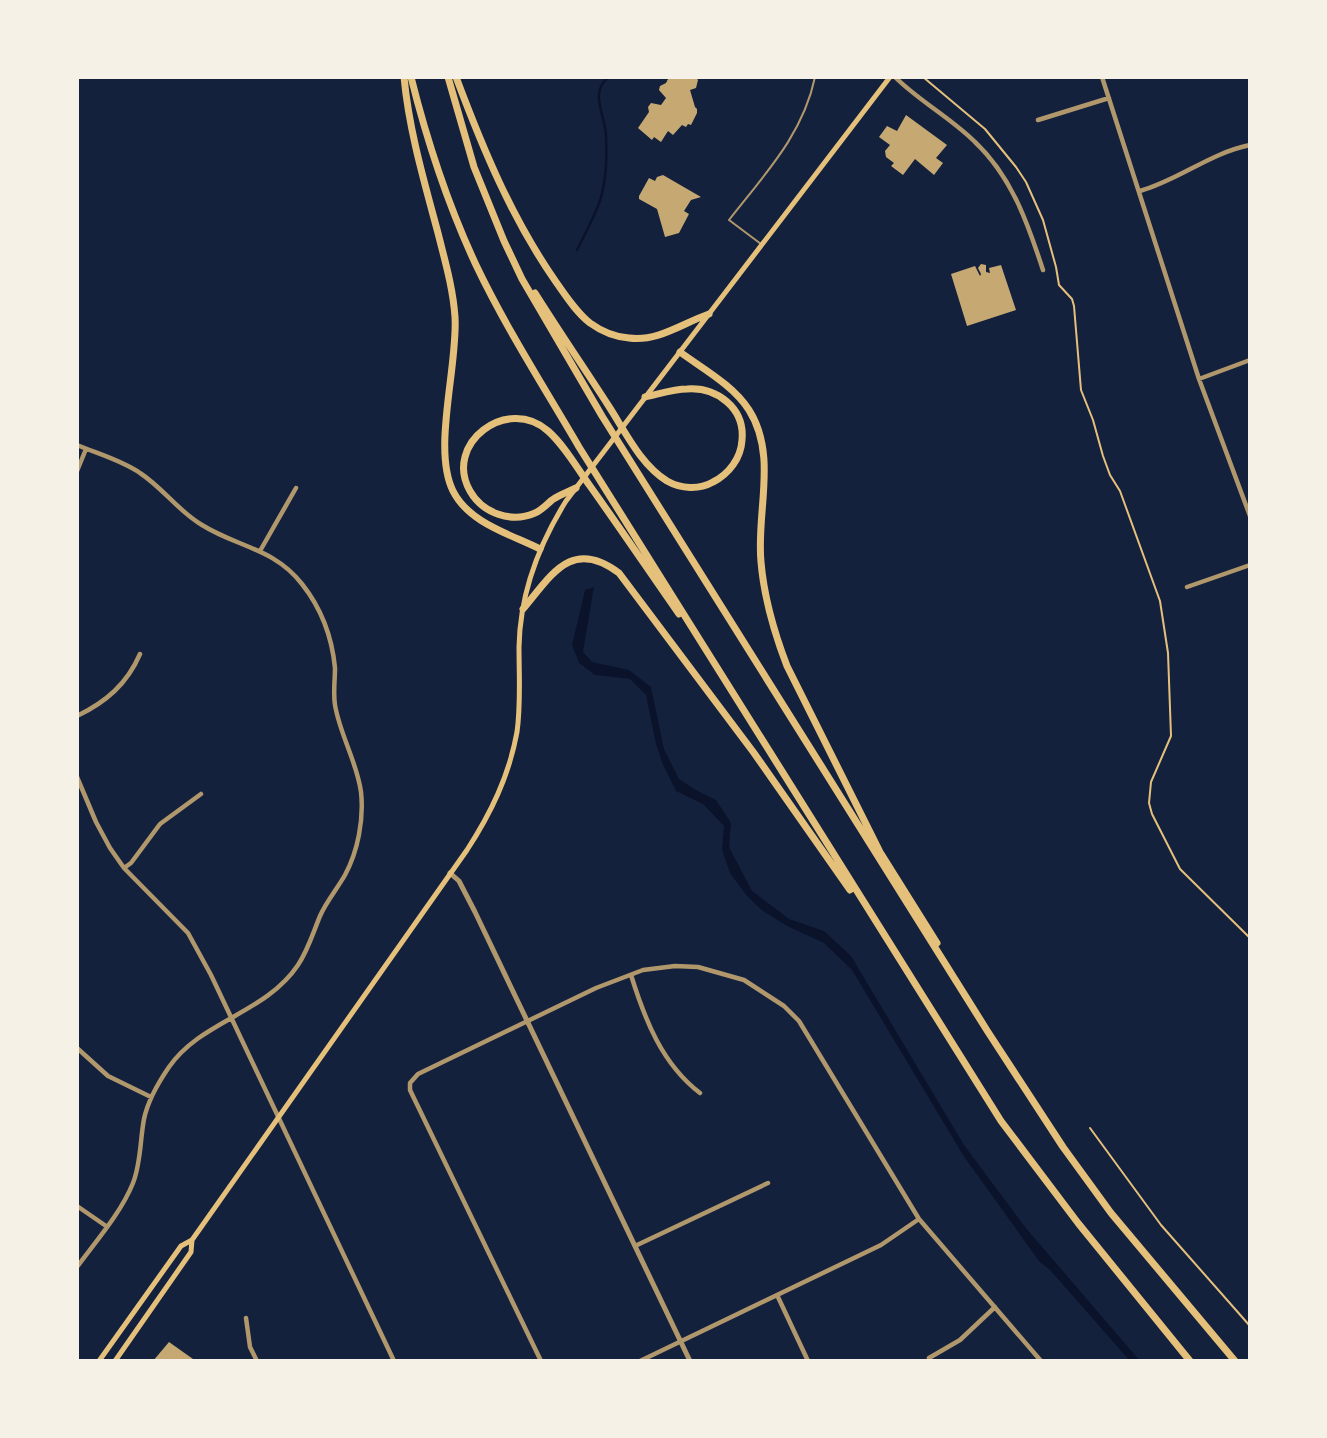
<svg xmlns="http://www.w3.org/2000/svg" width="1327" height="1438" font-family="Karla,sans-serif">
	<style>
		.water { fill: #0b132b }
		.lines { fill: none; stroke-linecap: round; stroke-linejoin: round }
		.stream { stroke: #0b132b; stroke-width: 2.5 }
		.building { fill: #c6a872 }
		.path { stroke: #e5c07b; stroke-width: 2 }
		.service { stroke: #b1986c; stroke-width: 2 }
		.minor { stroke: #b1986c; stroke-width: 4.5 }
		.tertiary { stroke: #b1986c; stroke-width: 5 }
		.secondary { stroke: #e5c07b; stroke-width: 5 }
		.motorway { stroke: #e5c07b; stroke-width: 7 }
	</style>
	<rect width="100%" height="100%" fill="#14213d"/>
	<!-- water -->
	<path class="water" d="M594 587 583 652 592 662 629 670 651 687 664 749 679 779 694 789 716 800 731 823 729 847 752 891 789 919 824 931 851 956 964 1145 1025 1227 1140 1361H1130L1050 1270 1039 1261 963 1155 852 970 824 943 787 926 763 911 747 896 730 873 722 850 724 826 703 804 676 791 663 765 656 744 646 695 630 679 595 675 579 663 572 645 585 590Z"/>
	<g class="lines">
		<!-- stream -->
		<path class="stream" d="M577 250C584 236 592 221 598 206 606 186 607 158 606 137 606 115 588 93 609 77"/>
	</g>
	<!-- building -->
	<path class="building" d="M669 77H696L698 80 696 88 690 90 695 107 697 109V113L691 125 688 124 686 127 682 125 673 135 668 131 661 142 654 137 652 140 638 128 649 112 648 107 651 103 661 105 666 98 659 90 660 86 666 83Z
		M906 115 947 145 936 158 943 163 934 175 915 159 903 175 891 166 894 163 886 157 885 151 890 145 879 137 887 126 897 131Z
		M663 175 701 197 691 200 684 211 689 214 679 233 665 237 657 209 639 199V196L649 178 655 181 657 177Z
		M981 264 986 265V272L990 273 989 268 1001 265 1016 310 967 326 951 274 975 266 980 276 981 274 978 268Z
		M169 1342 193 1359 192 1361H153Z"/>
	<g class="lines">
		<!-- path -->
		<path class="path" d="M923 77 985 129 1016 167 1026 182 1043 220 1056 267 1059 285 1072 299 1074 306 1081 390 1093 420 1103 456 1110 475 1120 491 1160 601 1168 653 1171 736 1151 782 1149 803 1152 814 1180 869 1250 938
			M1090 1128 1161 1225 1250 1326"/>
		<!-- service -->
		<path class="service" d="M761 244 729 220C764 175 803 135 815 77"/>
		<!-- minor -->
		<path class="minor" d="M895 77C919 101 951 118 975 142 1012 177 1028 224 1043 270
			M1102 77 1199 379 1250 516
			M1038 120 1109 98
			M1140 191C1179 180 1210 153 1250 145
			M1199 379 1250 360
			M77 445C98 454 121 460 140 473 163 488 178 511 202 525 237 547 274 548 302 584 321 608 332 637 335 668 335 680 333 693 335 705 340 735 357 762 361 792 364 819 358 851 345 875 337 889 326 902 320 916 313 933 308 950 298 965 265 1014 202 1020 169 1067 158 1083 148 1100 144 1119 140 1140 141 1163 133 1183 121 1213 96 1241 77 1267
			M77 471 86 449
			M260 551 296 488
			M1187 587 1250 565
			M77 716C106 702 127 684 140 654
			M77 777 96 822 110 848 124 868 188 933 211 975 394 1361
			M124 868 131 863 160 824 201 794
			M631 975C645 1020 662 1064 700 1093
			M77 1048 108 1076 151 1097
			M77 1206 106 1226
			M635 1246 768 1183
			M778 1297 808 1361
			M246 1318 250 1347 257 1361
			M929 1358 960 1340 995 1307
			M541 1361 410 1090V1083L418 1074 596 988 643 970 675 966 698 967 744 980 784 1006 799 1021 919 1219 1041 1361
			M640 1361 881 1245 919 1219"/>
		<!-- tertiary -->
		<path class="tertiary" d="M450 873 459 881 475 912 690 1361"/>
		<!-- secondary -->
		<path class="secondary" d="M99 1361 181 1246 192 1240 467 850C491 813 509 776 517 732 521 704 519 676 519 647 520 593 538 546 566 501L890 77
			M115 1361 191 1252 192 1240"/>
		<!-- motorway -->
		<path class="motorway" d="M404 77C409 130 424 181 438 233 445 261 453 288 455 317 458 366 432 449 453 491 469 523 510 534 540 549
			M411 77C427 141 448 205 476 265 506 328 544 387 579 447L1001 1121 1078 1223 1190 1361
			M448 77 474 167 504 241 522 279 602 416 988 1032 1063 1147 1111 1213 1235 1361
			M456 77C483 149 512 219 556 282 566 296 576 312 590 323 601 331 615 337 629 338 658 342 683 323 709 314
			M535 293C559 331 584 368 608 405 625 431 640 464 667 481 681 489 699 490 713 482 729 474 741 458 742 440 745 408 717 387 687 389 674 389 659 394 645 397
			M680 352C703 369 733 385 749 410 778 456 756 512 761 562 764 598 774 632 787 666L880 852 937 943
			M576 488C568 492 559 495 552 500 546 505 542 510 535 513 512 523 483 514 470 491 443 444 507 395 548 431 565 446 577 468 590 486 620 528 649 571 679 614
			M523 609C551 576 571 537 619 573L754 753 850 890"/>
	</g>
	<!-- border -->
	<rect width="1327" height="1438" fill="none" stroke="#f6f1e7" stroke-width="158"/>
</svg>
